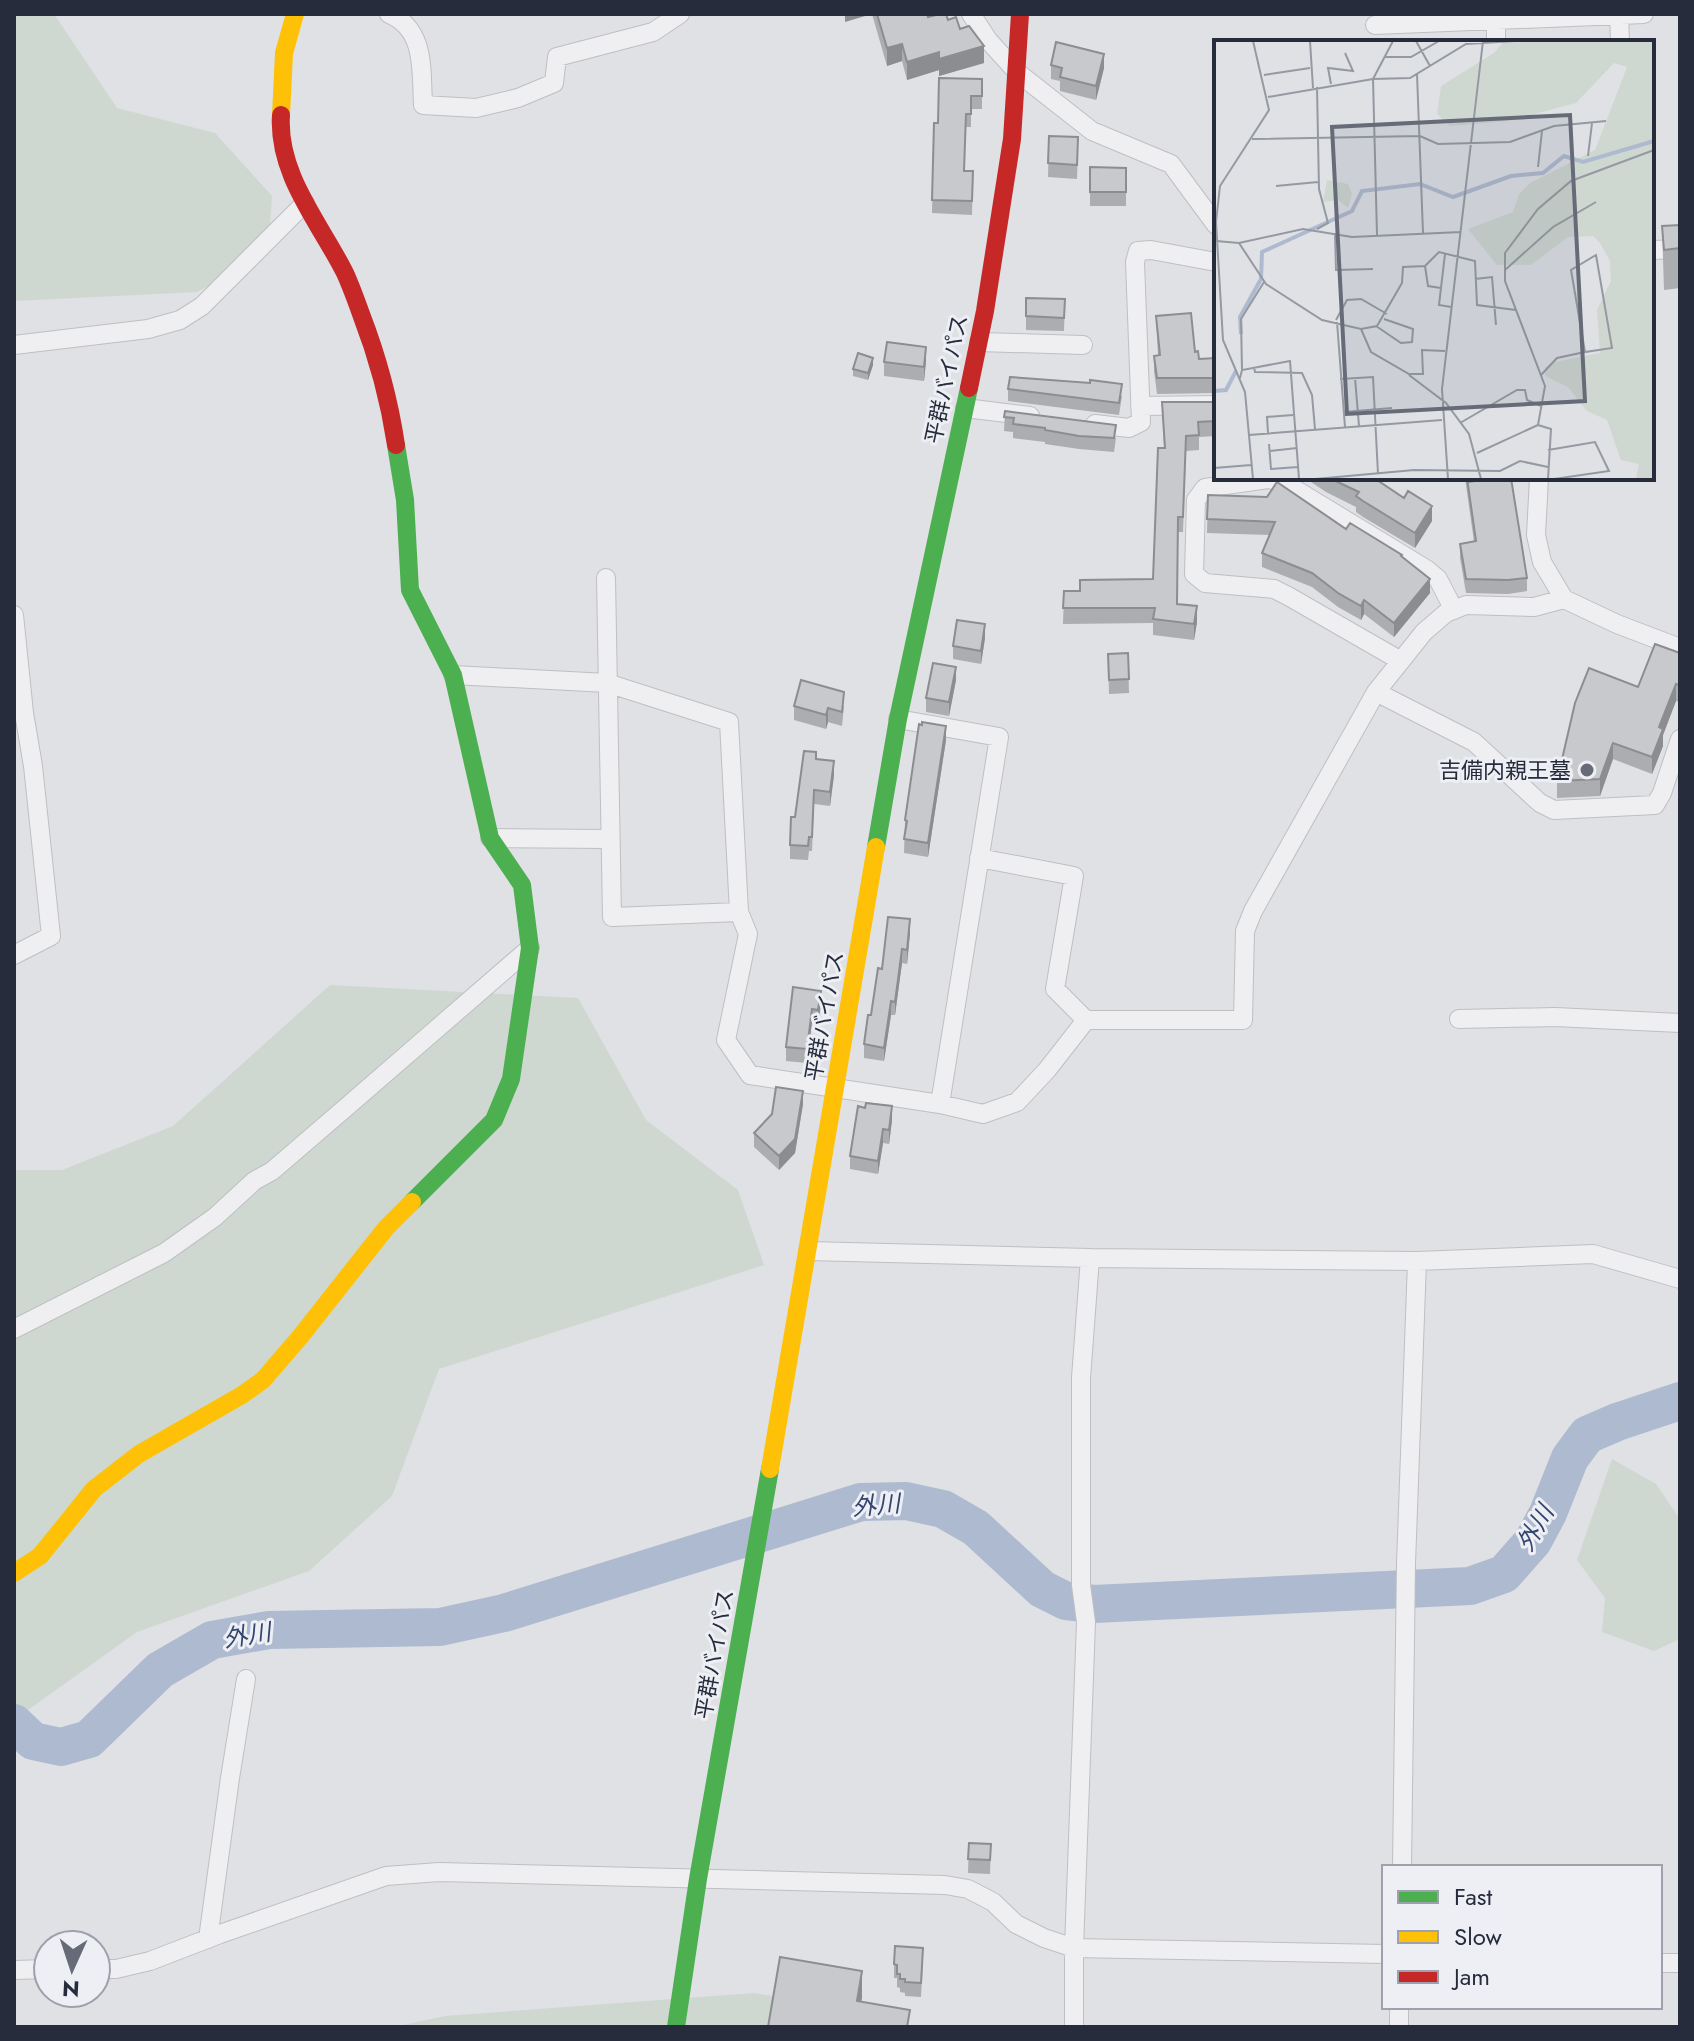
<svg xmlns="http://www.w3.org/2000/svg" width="1694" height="2041" font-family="Jost,'Noto Sans JP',sans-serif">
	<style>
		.green { fill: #ced8d0 }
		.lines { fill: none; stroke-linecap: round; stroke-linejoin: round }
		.river { stroke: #aebacf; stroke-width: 38 }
		.street-casing { stroke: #bebfc3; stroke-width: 20 }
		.street { stroke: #efeff1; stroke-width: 18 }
		.fast { stroke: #4caf50; stroke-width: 18 }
		.slow { stroke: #ffc107; stroke-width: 18 }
		.jam { stroke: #c62828; stroke-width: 18 }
		.wall { fill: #acadb0 }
		.shaded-wall { fill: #8c8d90 }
		.building { fill: #c8c9cd; stroke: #8c8d90; stroke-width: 2 }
		.poi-dot { fill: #676b78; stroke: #edeff4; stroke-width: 3 }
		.labels { text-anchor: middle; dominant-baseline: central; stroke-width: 6; stroke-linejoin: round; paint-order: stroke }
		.street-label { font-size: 22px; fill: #272c3d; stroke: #edeff4 }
		.poi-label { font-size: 22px; fill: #272c3d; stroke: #edeff4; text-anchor: end }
		.water-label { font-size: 24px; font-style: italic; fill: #33466f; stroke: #edeff4 }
		.inset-river { fill: none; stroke: #aebacf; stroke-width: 4 }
		.inset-road { fill: none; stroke: #9599a2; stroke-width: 2 }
		.view { fill: #676b78; fill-opacity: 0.15; stroke: #676b78; stroke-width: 4 }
		.inset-edge { fill: none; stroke: #272c3d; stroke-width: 4 }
	</style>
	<rect width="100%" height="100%" fill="#dfe1e5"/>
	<!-- green -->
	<path class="green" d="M14 14H54L117 108 215 133 272 196 268 255 197 292 14 301Z
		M330 985 578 998 646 1120 738 1190 764 1265 439 1369 392 1496 309 1571 137 1632 14 1720V1170H62L173 1126Z
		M1612 1459 1656 1484 1680 1519V1639L1654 1651 1602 1632 1605 1598 1577 1560Z
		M754 1993 853 2008 874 2027H394L445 2016Z"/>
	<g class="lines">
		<!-- river -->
		<path class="river" d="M14 1723 33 1741 61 1747 89 1739 160 1670 212 1640 269 1630 440 1627 504 1613 861 1502 906 1501 943 1509 976 1528 1042 1589 1066 1601 1094 1604 1470 1586 1504 1574 1533 1541 1548 1513 1570 1458 1587 1435 1617 1422 1680 1401"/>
		<!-- street casing -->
		<g class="street-casing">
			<path id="street" d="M389 14C426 29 421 71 423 105L476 108 518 98 554 83 557 57 653 32 680 14
				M971 14 988 40 1017 72 1092 131 1171 164 1216 225
				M1496 14V42
				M1619 14 1620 42
				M1375 25 1644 14
				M1652 250 1680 249
				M979 342 1083 345
				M14 345 148 329 180 320 202 306 305 203
				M1140 406 1216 405
				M965 408 1030 416
				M1095 424 1129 428 1141 422 1135 262 1138 251 1151 250 1216 262
				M1539 478 1536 535 1542 562 1564 599 1617 624 1680 648
				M606 578 612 917 739 912
				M14 615 24 713 33 766 51 936 14 955
				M1401 661 1288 596 1274 589 1205 583 1194 574 1196 500 1205 488 1268 479 1283 482 1426 569 1438 579 1454 610
				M453 675 607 683 729 722 739 912 748 934 726 1040 750 1075 940 1104 983 1114 1017 1102 1047 1070 1086 1020H1243L1245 931 1253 911 1376 692 1424 632 1446 613 1466 605 1534 607 1564 599
				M1376 692 1474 742 1540 803 1554 810 1655 805 1662 793 1680 739
				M898 719 999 737 940 1104
				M490 838 610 839
				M979 858 1074 876 1055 989 1086 1020
				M1459 1019 1555 1017 1680 1023
				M808 1251 1090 1258 1417 1261 1593 1254 1680 1279
				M14 1329 164 1253 215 1217 254 1181 272 1171 343 1110 530 948
				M1402 1867 1406 1564 1417 1261
				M208 1939 230 1778 246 1679
				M1660 1963H1680
				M96 1969H116L150 1961 220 1934 386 1876 439 1872 945 1885 968 1889 993 1902 1016 1924 1044 1938 1074 1948 1384 1954
				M14 1970 48 1969
				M1399 2007V2027
				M1074 2027V1948L1086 1622 1081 1585V1378L1090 1258"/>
		</g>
		<!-- street -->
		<use href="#street" class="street"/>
		<!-- fast -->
		<path class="fast" d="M396 445 405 500 410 590 453 675 490 838 522 885 530 948 511 1079 494 1120 412 1202
			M876 847 898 719 969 388
			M676 2027 698 1879 770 1469"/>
		<!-- slow -->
		<path class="slow" d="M281 115 284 53 295 14
			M770 1469 876 847
			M14 1573 40 1556 94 1489 139 1454 242 1395 263 1380 300 1337 386 1228 412 1202"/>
		<!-- jam -->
		<path class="jam" d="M281 115C277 174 320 223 345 273 351 286 356 300 361 314 378 358 389 398 396 445
			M969 388 985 311 1012 139 1020 14"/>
	</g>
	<!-- wall -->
	<path class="wall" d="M872 14H927L928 17 948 20 960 29 984 63 939 76V70L907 80 902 61 887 66Z
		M1051 65 1104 68 1096 100 1060 91V81L1051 79Z
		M982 79V109H971V127H966L964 171H973L972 215 932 213 934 123H938Z
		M1049 136 1078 151 1077 179 1048 177Z
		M1090 167 1126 168V206H1090Z
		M1680 225V288L1664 290 1662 226Z
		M1026 298 1065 299 1064 331 1026 330Z
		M1156 316 1195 352 1199 359 1216 358V393L1157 394 1154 371V356H1158Z
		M926 361 924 381 884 376V362Z
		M873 365 868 380 853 376V369Z
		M1008 389 1122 396 1119 415 1008 401Z
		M1162 402H1216V436L1199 437V450L1186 451 1183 532H1178L1177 604 1197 622 1194 640 1153 635V623L1063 624 1064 591H1080L1153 579 1164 448Z
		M1005 411 1116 438 1114 452 1079 449 1045 444V442L1013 438V432L1004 431Z
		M1305 478H1374L1432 521 1415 548 1363 517 1356 512V507L1326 492Z
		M1465 478H1481L1479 481 1527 578V591L1508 594 1466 593 1460 558V544L1474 542Z
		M1208 495 1346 529 1402 557 1430 593 1394 637 1364 614 1361 620 1338 607 1312 587 1262 567V553L1270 535 1207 533Z
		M985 638 981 664 953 659V646Z
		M1128 653 1129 693 1109 694 1108 654Z
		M1680 653V698L1679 702 1676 701 1663 735V746L1652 774 1613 759 1600 796 1557 798V781L1638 687Z
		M956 680 949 716 926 712V698Z
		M794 706H844L842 726 828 722 826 729 794 720Z
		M946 740 928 857 904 853 905 820Z
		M816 759 834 775 830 806 814 804 812 851H809L808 860 790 859V845L795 817Z
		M910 933 907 964 902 963 895 1015H891L884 1061 864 1058V1044L882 969Z
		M793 987 821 1005 818 1024 812 1022 807 1063 786 1061V1047Z
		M803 1104 795 1153 779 1170 754 1147V1133Z
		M892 1120 889 1144 883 1143 878 1174 850 1169V1156Z
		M969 1843 991 1844 990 1874 968 1873Z
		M923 1962 921 1997 905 1996V1993L900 1992V1988L897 1987V1978H894V1964Z"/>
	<!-- shaded-wall -->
	<path class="shaded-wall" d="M845 14H872L845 22Z
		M902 44V61L887 66V48Z
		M984 46V63L939 76V70L907 80V62L939 52Z
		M1104 54V68L1096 100V86Z
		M926 347V361L924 381V367Z
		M873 358V365L868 380V373Z
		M1471 478H1481L1469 494 1468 482Z
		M1432 506V521L1415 548V533Z
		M1430 579V593L1394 637V623Z
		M1364 600V614L1361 620V606Z
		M1197 606V622L1194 640V624Z
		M985 624V638L981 664V651Z
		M956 667V680L949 716V702Z
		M1680 681V698L1679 702V685Z
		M1676 684V701L1663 735V746L1652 774V757L1659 727Z
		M828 708V722L826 729V715Z
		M946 726V740L928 857V843Z
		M1613 743V759L1600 796V779Z
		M834 761V775L830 806V792Z
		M910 919V933L907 964V950Z
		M902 949V963L895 1015V1002Z
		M821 991V1005L818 1024V1010Z
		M891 1001V1015L884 1061V1048Z
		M812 1009V1022L807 1063V1049Z
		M803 1091V1104L795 1153 779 1170V1156Z
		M892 1106V1120L889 1144V1130Z
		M883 1129V1143L878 1174V1161Z
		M862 1971V1998L857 2027V2001Z"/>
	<!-- building -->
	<path class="building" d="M877 14H927L928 17 940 14H946L948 20 956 17 960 29 969 26 984 46 939 59V52L907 62 902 44 887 48Z
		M1056 42 1104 54 1096 86 1060 77 1062 68 1051 65Z
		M939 78 982 79V96H971V114H966L964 171H973L972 201 932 200 934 123H938Z
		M1049 136 1078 137 1077 165 1048 163Z
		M1090 167 1126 168V192H1090Z
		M1680 225V248L1664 250 1662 226Z
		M1026 298 1065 299 1064 318 1026 316Z
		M1191 313 1195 352 1198 351 1199 359 1216 358V378H1157L1154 356 1160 355 1156 316Z
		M887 342 926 347 924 367 884 362Z
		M858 353 873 358 868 373 853 369Z
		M1010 377 1090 383V380L1122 384 1119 403 1008 389Z
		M1162 402H1216V421L1198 422 1199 435 1186 436 1183 517H1178L1177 604 1197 606 1194 624 1153 619 1155 608H1063L1064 591H1080V580L1153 579 1158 448H1165Z
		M1005 411 1116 425 1114 438 1079 436 1045 430V428L1013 424 1014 418 1004 417Z
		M1329 478H1374L1404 498 1408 491 1432 506 1415 533 1363 501 1356 496 1359 492Z
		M1467 478H1471L1468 482 1498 478H1511L1527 578 1508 580 1466 579 1460 544 1476 541Z
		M1277 482 1346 529 1350 523 1402 555 1401 556 1430 579 1394 623 1364 600 1361 606 1338 593 1312 573 1262 553 1275 522 1207 519 1208 495 1267 497Z
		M957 620 985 624 981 651 953 646Z
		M1655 644 1680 653V681L1679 685 1676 684 1659 727 1663 729 1652 757 1613 743 1600 779 1557 781 1575 703 1589 668 1638 687Z
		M1128 653 1129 679 1109 680 1108 654Z
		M933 663 956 667 949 702 926 698Z
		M801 680 844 692 842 712 828 708 826 715 794 706Z
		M922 722 946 726 928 843 904 839 907 821 905 820 919 724 922 725Z
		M804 751 816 752V759L834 761 830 792 814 790 812 837H809L808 846 790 845 791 817H795Z
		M888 917 910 919 907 950 902 949 895 1002 891 1001 884 1048 864 1044 868 1015H871L878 968 882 969Z
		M793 987 821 991 818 1010 812 1009 807 1049 786 1047Z
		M776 1087 803 1091 795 1139 779 1156 754 1133 772 1114Z
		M866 1103 892 1106 889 1130 883 1129 878 1161 850 1156 858 1106 865 1108Z
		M969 1843 991 1844 990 1860 968 1859Z
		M895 1946 923 1948 921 1983 905 1982V1979H900V1974H897V1965L894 1964Z
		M780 1957 862 1971 857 2001 910 2010 907 2027H768Z"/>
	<!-- markers -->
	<circle class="poi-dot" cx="1587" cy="770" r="8"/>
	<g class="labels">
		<!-- street labels -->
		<g class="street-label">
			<text transform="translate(946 379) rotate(-78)">平群バイパス</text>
			<text transform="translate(824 1016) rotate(-80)">平群バイパス</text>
			<text transform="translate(714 1654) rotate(-80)">平群バイパス</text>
		</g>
		<!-- poi labels -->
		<g class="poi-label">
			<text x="1571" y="770">吉備内親王墓</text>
		</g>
		<!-- water labels -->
		<g class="water-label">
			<text transform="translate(876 1505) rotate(-5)">外川</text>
			<text transform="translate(1535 1528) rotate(-60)">外川</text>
			<text transform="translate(247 1635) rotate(-9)">外川</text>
		</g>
	</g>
	<!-- overview -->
	<g transform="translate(1214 40)">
		<rect width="440" height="440" fill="#dfe1e5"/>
		<path d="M290 1H440V439H422L425 424 407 420 393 380 373 371 354 347 331 336V327L341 322 386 313 383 270 397 241 396 221 386 203 379 196 354 197 317 225H283L254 189 299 172 305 154 316 143 381 110 413 27 400 23 362 63 294 81 236 86 223 74 227 46 280 13ZM113 140 134 144 138 154 134 168 124 160 109 162Z" fill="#ced8d0"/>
		<path class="inset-river" d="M27 294 26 277 47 239 48 212 138 171 148 151 206 144 239 157 297 136 329 133 350 116 369 122 440 101M0 351 12 350 22 331"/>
		<path class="inset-road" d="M96 1 99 48M202 1 216 26M171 17H197L225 1M203 34 209 193M50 35 96 28M117 44 114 28 139 31 131 13M103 47 105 149 114 183 103 189M54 57 159 39 196 38 252 4 301 1M38 99 206 96 224 104 296 102 340 86 392 81M374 116 378 83M324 127 328 91M62 146 104 142M121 193 122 230 159 229M163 195 159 39 179 1M2 201 25 203 89 189 138 197 247 192M25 203 52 244 108 280 147 289 163 286 188 243 189 227 211 226 225 212 261 221 263 265 302 270M231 214 225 265 237 267M382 215 398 308 371 312 357 230ZM211 226 214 246 227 248M291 230 339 187 382 162M261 239 278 237 282 285M122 280 133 260 147 259 173 274M123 282 131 387M162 286 187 303 198 302 199 289 170 279M147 289 157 312 195 334H209L208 310 231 311M40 327 41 332 88 333 98 355 101 389M28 330 27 279 50 242M195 335 232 363 255 394 267 439M327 335 343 318 371 312M26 338 28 330 76 321 85 439M141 338 145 386M126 339 159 337 164 434M130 372 178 368M246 383 303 350H311L313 360 327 366M54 393 53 377 79 375M35 395 228 380M55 404 57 429 84 427M334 410 381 402 395 431 340 439M55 411 83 408M263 413 324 385M0 428 37 425M39 439 31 352 9 300 2 182 6 146 55 70 39 1M101 439 200 430 286 431 306 421 334 427M234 439 228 349 269 1M334 439 337 389 324 385 331 346 291 241V213L324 169 357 141 440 110"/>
		<path class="view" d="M356 75 371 361 133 374 118 87Z"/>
		<rect width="440" height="440" class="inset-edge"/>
	</g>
	<!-- border -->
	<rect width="1694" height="2041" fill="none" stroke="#272c3d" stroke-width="32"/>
	<!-- legend -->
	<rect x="1382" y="1865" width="280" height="144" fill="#edeff4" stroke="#9ea1ab" stroke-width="2"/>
	<rect x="1398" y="1891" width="40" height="12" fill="#4caf50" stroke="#9ea1ab" stroke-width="2"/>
	<text x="1454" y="1905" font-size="24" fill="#272c3d">Fast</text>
	<rect x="1398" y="1931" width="40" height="12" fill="#ffc107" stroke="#9ea1ab" stroke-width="2"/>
	<text x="1454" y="1945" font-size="24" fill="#272c3d">Slow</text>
	<rect x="1398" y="1971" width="40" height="12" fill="#c62828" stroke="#9ea1ab" stroke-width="2"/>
	<text x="1454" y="1985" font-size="24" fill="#272c3d">Jam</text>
	<!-- north arrow -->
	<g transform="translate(72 1969) rotate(183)"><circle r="38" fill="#edeff4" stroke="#9ea1ab" stroke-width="2"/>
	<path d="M0-6L14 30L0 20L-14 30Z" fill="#676b78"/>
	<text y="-12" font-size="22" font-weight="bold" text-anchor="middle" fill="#272c3d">N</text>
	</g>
</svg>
